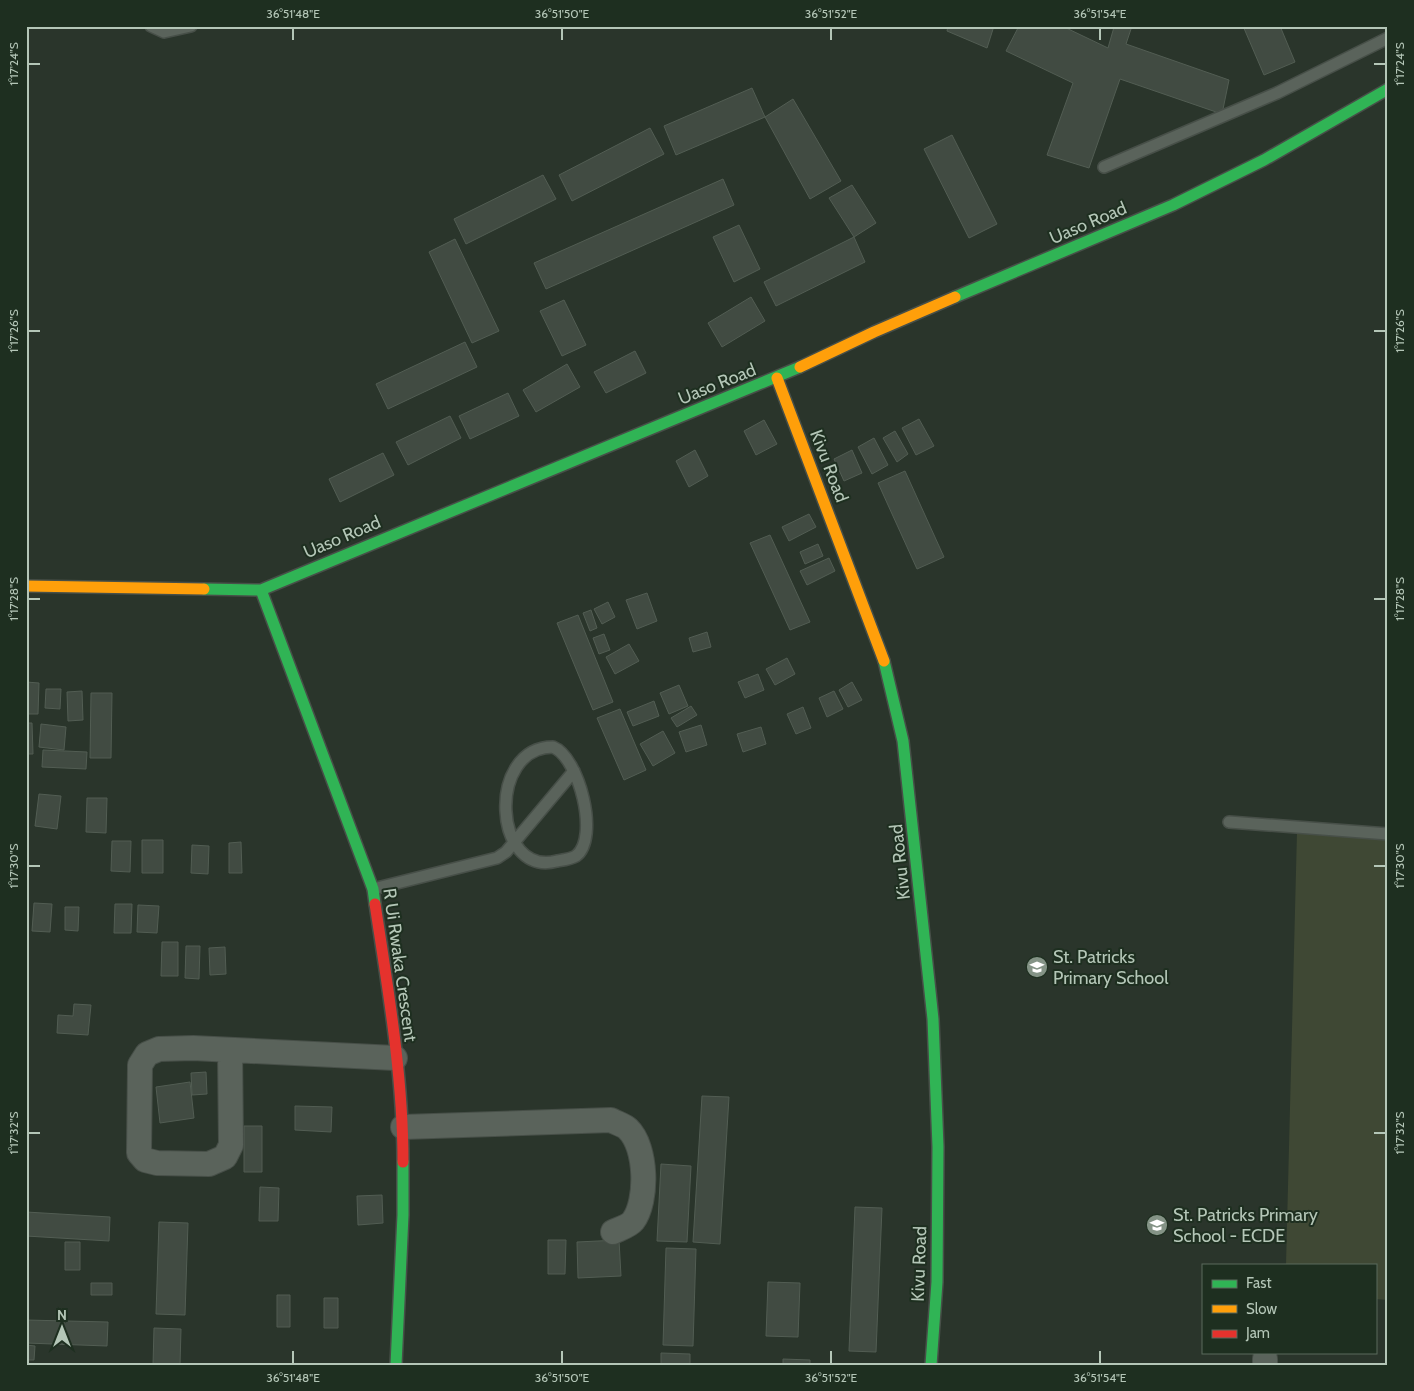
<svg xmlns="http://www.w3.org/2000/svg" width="1414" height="1391" font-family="Cabin,sans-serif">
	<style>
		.green { fill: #3f4834 }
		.building { fill: #414b42; stroke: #525d53 }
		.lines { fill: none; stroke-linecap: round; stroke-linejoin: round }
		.lane-casing { stroke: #474f48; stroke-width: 14 }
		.street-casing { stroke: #474f48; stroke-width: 26 }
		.fast-casing { stroke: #474f48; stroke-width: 14 }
		.slow-casing { stroke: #474f48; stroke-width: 14 }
		.jam-casing { stroke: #474f48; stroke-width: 14 }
		.lane { stroke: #5a635b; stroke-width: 11 }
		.street { stroke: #5a635b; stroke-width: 24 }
		.fast { stroke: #30b455; stroke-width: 11 }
		.slow { stroke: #ff9f0a; stroke-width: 11 }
		.jam { stroke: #e5322d; stroke-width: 11 }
		.ticks { fill: none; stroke: #b4c6b7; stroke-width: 2 }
		.labels { text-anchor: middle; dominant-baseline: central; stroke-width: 4; stroke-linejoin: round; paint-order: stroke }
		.street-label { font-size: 18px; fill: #b4c6b7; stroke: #1e2f20 }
		.poi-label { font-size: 18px; fill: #b4c6b7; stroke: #1e2f20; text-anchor: start }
		.neatline { fill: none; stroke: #b4c6b7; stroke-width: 2 }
		.ticks-label { font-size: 12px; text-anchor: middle; fill: #b4c6b7 }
	</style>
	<rect width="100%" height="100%" fill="#2a352b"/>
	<!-- green -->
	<path class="green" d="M1297 832H1388V1300L1375 1299V1265H1286Z"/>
	<!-- building -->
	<path class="building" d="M948 26H994L987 48 947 31Z
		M1019 26H1062L1108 48 1114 27 1111 26H1132L1126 44 1229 80 1222 114 1120 79 1089 168 1047 155 1073 83 1006 51Z
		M1243 26H1280L1295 62 1264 75Z
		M752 88 765 117 676 155 664 126Z
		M793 99 841 181 810 199 765 117Z
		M650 128 664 154 572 201 559 175Z
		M952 135 997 224 969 238 924 149Z
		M543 175 556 199 466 244 454 219Z
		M723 179 734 205 546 289 534 263Z
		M852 185 876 223 854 237 829 198Z
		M739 225 760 269 734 282 713 237Z
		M854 237 865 262 776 306 764 282Z
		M455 239 499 331 472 343 429 252Z
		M751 297 765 321 722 347 708 323Z
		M564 300 586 345 562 356 540 311Z
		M465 342 477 367 388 409 376 384Z
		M635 351 646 373 606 393 594 372Z
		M567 364 580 387 536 412 523 390Z
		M508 393 519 416 470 439 459 416Z
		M450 416 461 438 408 465 396 442Z
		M919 419 934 446 916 455 902 428Z
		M764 420 777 444 756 455 744 431Z
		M895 431 908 454 897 462 883 438Z
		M874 438 888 465 872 474 858 447Z
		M695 450 708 476 689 487 676 461Z
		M852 450 862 473 844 481 834 459Z
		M383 453 394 475 340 502 329 479Z
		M905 471 944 557 917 569 878 483Z
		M809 514 816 527 789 541 782 527Z
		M770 535 810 622 790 630 750 543Z
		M818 544 823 556 805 564 800 552Z
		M829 558 835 571 807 585 800 571Z
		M647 593 657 621 637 629 626 600Z
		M608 602 615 617 602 624 594 609Z
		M591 610 597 628 590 631 583 613Z
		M578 615 613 702 593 710 557 623Z
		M707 632 711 647 693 652 689 638Z
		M604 634 610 650 599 654 593 638Z
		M629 644 639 661 615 674 606 657Z
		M787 658 795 674 775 685 766 669Z
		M758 674 764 690 745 698 738 682Z
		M26 682 39 683 38 714H26Z
		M852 682 862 700 848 707 839 690Z
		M679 685 688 706 669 714 660 693Z
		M46 689H61L60 709 45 708Z
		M82 691 83 720 68 721 67 692Z
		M834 691 843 709 827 717 819 698Z
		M91 693H112L111 758H90Z
		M654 701 659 716 633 726 627 712Z
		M691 706 697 715 677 727 671 718Z
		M803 707 811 728 796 734 787 714Z
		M620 709 646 770 624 780 597 718Z
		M26 723H32L33 754H26Z
		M41 724 66 727 64 750 39 747Z
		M701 725 707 745 686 752 679 732Z
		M761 727 766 744 743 752 737 734Z
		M663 731 675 753 653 766 640 744Z
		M43 750 87 752 86 769 42 767Z
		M39 794 61 796 57 829 35 826Z
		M87 798H107L106 833 86 832Z
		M142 840H163V873H142Z
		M112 841H131L130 872 111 871Z
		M241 842 242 873H229V843Z
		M192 845 209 846 208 874 191 873Z
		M34 903 52 904 50 932 32 931Z
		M115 904H132L131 933H114Z
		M138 905 159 906 157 933 137 932Z
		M65 907H79L78 931 65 930Z
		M162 942H178V976H161Z
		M186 946H200L199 979 185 978Z
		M225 947 226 974 210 975 209 948Z
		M74 1004 91 1005 88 1035 57 1033 58 1015 73 1016Z
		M206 1072 207 1094 192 1095 191 1073Z
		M190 1082 194 1118 160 1123 156 1087Z
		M702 1096 729 1097 720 1244 693 1242Z
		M295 1106 332 1107 331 1132 295 1130Z
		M244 1126H262V1172H244Z
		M661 1164 691 1166 687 1242 657 1241Z
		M260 1187 279 1188 278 1221H259Z
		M382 1195 383 1223 358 1225 357 1196Z
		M855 1207 882 1208 876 1352 849 1351Z
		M26 1212 110 1217 109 1241 26 1236Z
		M159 1222 188 1223 185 1315 156 1314Z
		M548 1240H566L565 1274H548Z
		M619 1240 621 1276 578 1278 577 1242Z
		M65 1242H80V1270H65Z
		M666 1248 696 1249 693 1346 663 1345Z
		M768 1282 800 1283 798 1337 766 1336Z
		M91 1283H112V1295H91Z
		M277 1295H290V1327H277Z
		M324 1298H338V1328H324Z
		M26 1320 108 1322 107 1346 26 1343Z
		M154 1328 181 1329 180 1365H153Z
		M26 1345 35 1346 34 1360H26Z
		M661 1353 690 1354V1365H661Z
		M783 1359 810 1360V1365H783Z"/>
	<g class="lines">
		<!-- lane casing -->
		<g class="lane-casing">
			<path id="lane" d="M151 26 164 32 191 26
				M1104 167 1277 93 1388 38
				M553 747C579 757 600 838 576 856 571 859 563 860 557 861 493 878 486 747 553 747Z
				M1229 822 1388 834
				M373 889 497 858 506 852 574 771"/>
		</g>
		<!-- street casing -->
		<g class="street-casing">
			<path id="street" d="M230 1050 231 1145 225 1157 209 1164 157 1163 145 1160 139 1153 140 1065 147 1054 159 1049 193 1048 395 1058
				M403 1127 611 1120C616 1123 624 1125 628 1129 647 1147 648 1201 633 1221 629 1226 619 1229 613 1232
				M1265 1365V1359"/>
		</g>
		<!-- fast casing -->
		<g class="fast-casing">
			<path id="fast" d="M955 297 1173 205 1264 160 1388 89
				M204 589 261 590 800 367
				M261 590 373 889 375 904
				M884 661 903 741 933 1019 938 1147 937 1282 931 1365
				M396 1365 403 1215V1162"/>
		</g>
		<!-- slow casing -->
		<g class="slow-casing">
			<path id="slow" d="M800 367 874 332 955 297
				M777 378 884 661
				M26 586 204 589"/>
		</g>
		<!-- jam casing -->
		<g class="jam-casing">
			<path id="jam" d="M375 904C388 989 403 1076 403 1162"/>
		</g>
		<!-- lane -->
		<use href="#lane" class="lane"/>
		<!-- street -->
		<use href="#street" class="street"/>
		<!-- fast -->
		<use href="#fast" class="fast"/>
		<!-- slow -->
		<use href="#slow" class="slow"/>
		<!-- jam -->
		<use href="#jam" class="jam"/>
	</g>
	<!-- ticks -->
	<path class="ticks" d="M293 28V40M562 28V40M831 28V40M1100 28V40M28 64H40M1374 64H1386M28 331H40M1374 331H1386M28 599H40M1374 599H1386M28 866H40M1374 866H1386M28 1133H40M1374 1133H1386M293 1351V1364M562 1351V1364M831 1351V1364M1100 1351V1364"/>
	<!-- icons -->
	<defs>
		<g id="school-disc" transform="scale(1.125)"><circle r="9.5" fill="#849386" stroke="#1e2f20"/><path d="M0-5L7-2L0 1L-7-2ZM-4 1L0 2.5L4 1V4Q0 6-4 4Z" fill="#fff"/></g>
	</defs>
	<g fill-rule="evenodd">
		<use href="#school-disc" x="1037" y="967"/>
		<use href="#school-disc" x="1157" y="1225"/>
	</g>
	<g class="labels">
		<!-- street labels -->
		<g class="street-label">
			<text transform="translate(1088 223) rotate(-23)">Uaso Road</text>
			<text transform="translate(717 384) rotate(-22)">Uaso Road</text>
			<text transform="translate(829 466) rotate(69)">Kivu Road</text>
			<text transform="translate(342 537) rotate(-23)">Uaso Road</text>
			<text transform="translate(900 862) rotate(-96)">Kivu Road</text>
			<text transform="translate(400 965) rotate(82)">R Ui Rwaka Crescent</text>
			<text transform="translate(919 1264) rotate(-88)">Kivu Road</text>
		</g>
		<!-- poi labels -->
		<g class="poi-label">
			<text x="1053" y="957">St. Patricks<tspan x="1053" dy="21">Primary School</tspan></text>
			<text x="1173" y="1215">St. Patricks Primary<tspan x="1173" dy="21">School - ECDE</tspan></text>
		</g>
	</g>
	<!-- border -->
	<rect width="1414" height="1391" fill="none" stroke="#1e2f20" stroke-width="55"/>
	<!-- legend -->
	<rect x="1202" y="1264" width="175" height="90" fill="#1e2f20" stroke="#5a6b5c"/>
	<rect x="1212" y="1280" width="25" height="8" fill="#30b455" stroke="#5a6b5c"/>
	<text x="1246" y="1288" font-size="15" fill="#b4c6b7">Fast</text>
	<rect x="1212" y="1305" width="25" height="8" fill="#ff9f0a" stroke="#5a6b5c"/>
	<text x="1246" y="1314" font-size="15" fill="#b4c6b7">Slow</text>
	<rect x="1212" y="1330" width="25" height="8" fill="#e5322d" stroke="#5a6b5c"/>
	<text x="1246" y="1338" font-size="15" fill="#b4c6b7">Jam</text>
	<!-- north arrow -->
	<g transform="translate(62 1328)" stroke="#1e2f20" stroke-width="4" paint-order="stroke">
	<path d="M0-4L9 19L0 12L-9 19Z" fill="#b4c6b7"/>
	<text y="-8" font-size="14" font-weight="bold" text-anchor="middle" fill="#b4c6b7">N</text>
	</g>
	<rect x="28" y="28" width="1358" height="1336" class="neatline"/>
	<g class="ticks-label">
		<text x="293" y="18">36°51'48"E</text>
		<text x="562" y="18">36°51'50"E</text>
		<text x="831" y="18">36°51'52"E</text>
		<text x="1100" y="18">36°51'54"E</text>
		<text transform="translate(14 64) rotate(-90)" y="4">1°17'24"S</text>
		<text transform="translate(1400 64) rotate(-90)" y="4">1°17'24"S</text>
		<text transform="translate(14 331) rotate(-90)" y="4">1°17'26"S</text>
		<text transform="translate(1400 331) rotate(-90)" y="4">1°17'26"S</text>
		<text transform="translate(14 599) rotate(-90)" y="4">1°17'28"S</text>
		<text transform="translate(1400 599) rotate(-90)" y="4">1°17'28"S</text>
		<text transform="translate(14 866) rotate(-90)" y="4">1°17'30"S</text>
		<text transform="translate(1400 866) rotate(-90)" y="4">1°17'30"S</text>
		<text transform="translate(14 1133) rotate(-90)" y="4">1°17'32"S</text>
		<text transform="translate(1400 1133) rotate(-90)" y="4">1°17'32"S</text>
		<text x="293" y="1382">36°51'48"E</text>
		<text x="562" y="1382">36°51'50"E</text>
		<text x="831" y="1382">36°51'52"E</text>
		<text x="1100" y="1382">36°51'54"E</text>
	</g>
</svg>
